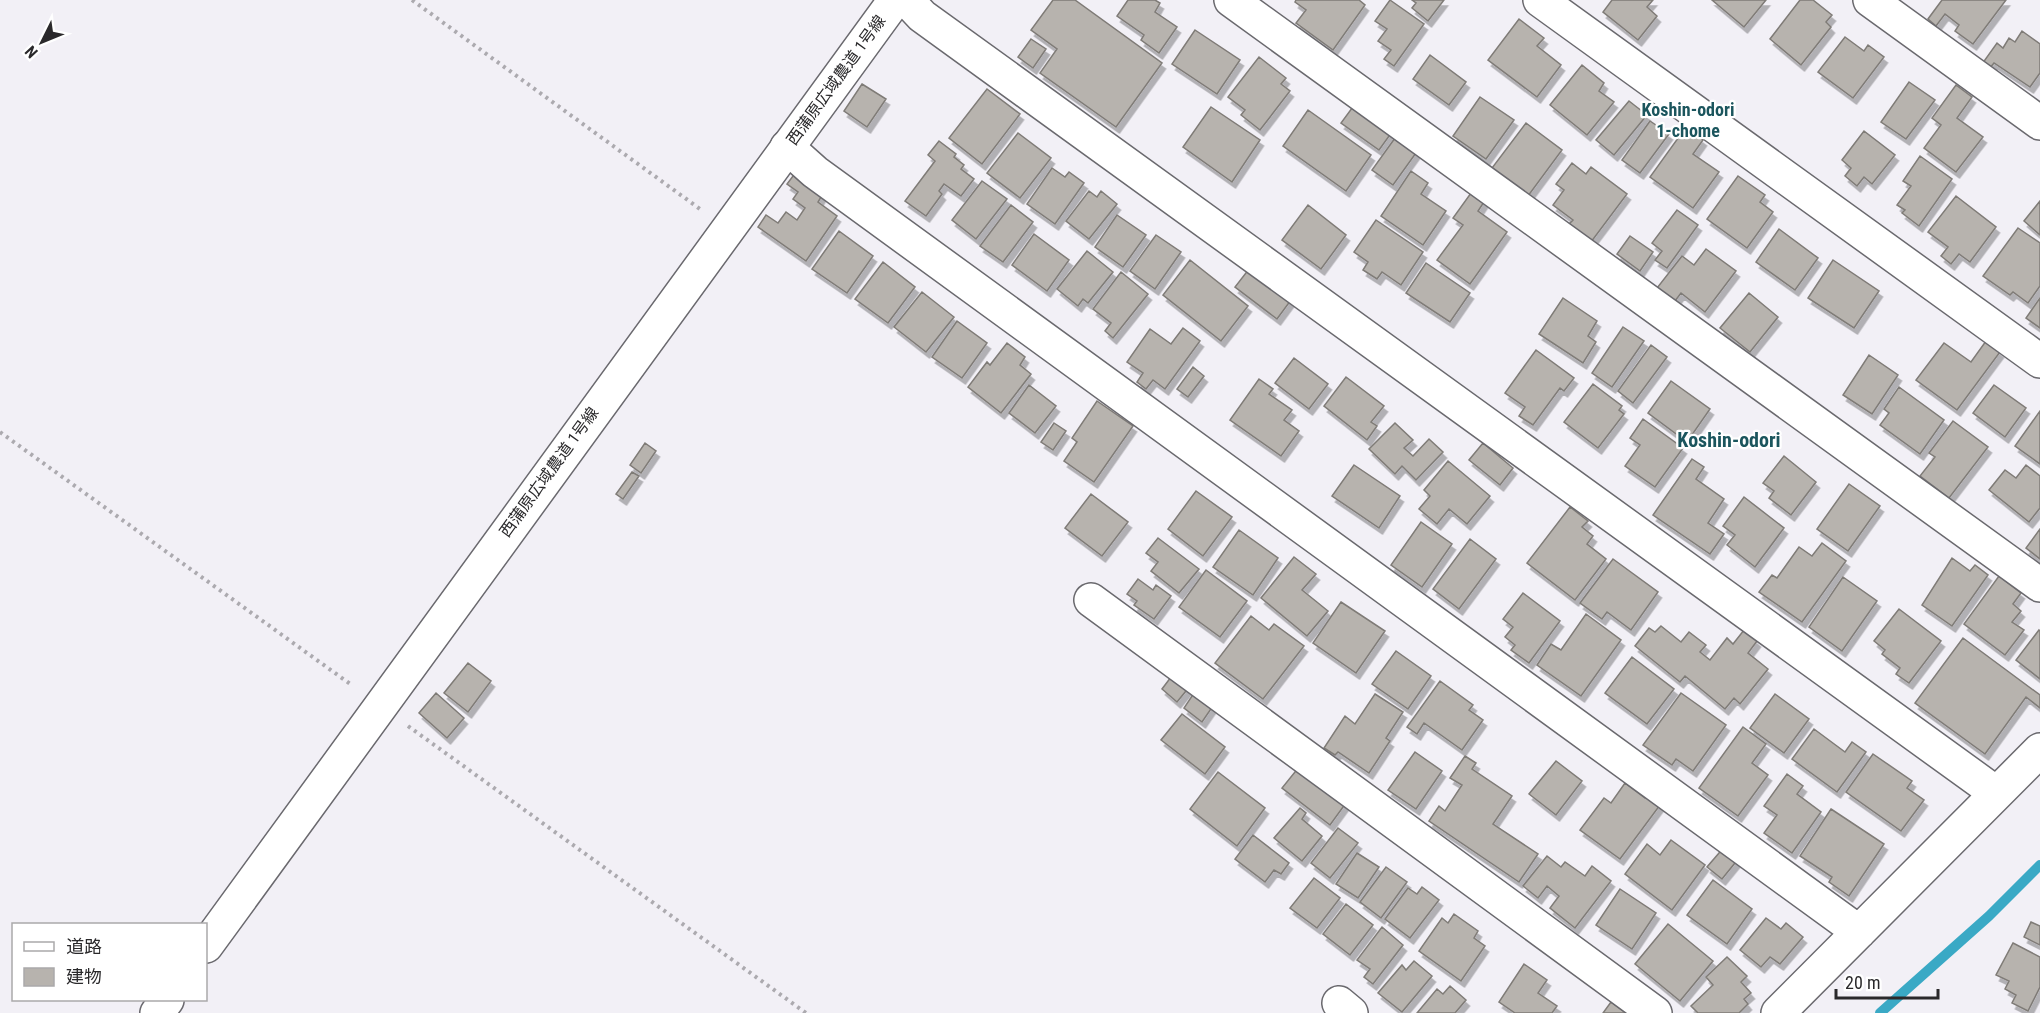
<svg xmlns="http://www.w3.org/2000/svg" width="2040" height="1013" font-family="'Roboto Condensed','Noto Sans JP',sans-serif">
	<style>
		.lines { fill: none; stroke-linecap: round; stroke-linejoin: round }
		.stream { stroke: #3aa9c5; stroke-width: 10 }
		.building { fill: #b7b3ae; stroke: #7f7b77; stroke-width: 1.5; filter: url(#shadow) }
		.minor-casing { stroke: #6a696e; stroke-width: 36 }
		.tertiary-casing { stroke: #6a696e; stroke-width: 36 }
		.path { stroke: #acaaaf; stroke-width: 4; stroke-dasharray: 3 4.5; stroke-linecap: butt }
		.minor { stroke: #fff; stroke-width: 33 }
		.tertiary { stroke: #fff; stroke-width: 33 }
		.labels { text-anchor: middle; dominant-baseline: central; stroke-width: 4.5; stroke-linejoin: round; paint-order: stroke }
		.street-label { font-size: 16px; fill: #2a292b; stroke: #fff }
		.neighbourhood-label { font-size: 18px; font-weight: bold; fill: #1b555d; stroke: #fff }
		.quarter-label { font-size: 20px; font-weight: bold; fill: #1b555d; stroke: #fff }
	</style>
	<defs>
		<filter id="shadow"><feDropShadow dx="3.5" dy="6" stdDeviation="0" flood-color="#0004"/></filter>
	</defs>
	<rect width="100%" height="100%" fill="#f2f0f6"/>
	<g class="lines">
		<!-- stream -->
		<path class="stream" d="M1880 1013 1989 916 2040 865"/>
	</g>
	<!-- building -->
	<path class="building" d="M1053 0H1075L1162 63 1116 127 1040 73 1057 49 1031 30Z
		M1128 0H1155L1160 3 1155 12 1177 27 1159 53 1141 40 1144 35 1117 16Z
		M1296 0H1359L1365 5 1333 50 1296 23 1306 10 1295 2Z
		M1390 0 1424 24 1394 66 1384 59 1391 50 1378 41 1387 29 1375 21Z
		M1412 0H1444L1428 21 1412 8 1416 3Z
		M1612 0H1653L1647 7 1657 16 1638 40 1603 12Z
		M1712 0H1766L1744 27Z
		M1800 0H1813L1832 15 1826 22 1831 27 1801 65 1770 39Z
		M1942 0H2006L1973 44 1955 31 1959 25 1945 14 1936 26 1928 19Z
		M1519 19 1544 38 1537 46 1561 65 1537 97 1488 60Z
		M1195 30 1240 60 1217 94 1172 64Z
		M2022 31 2040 44V73L2030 87 1994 63 1989 69 1982 64 1997 43 2003 48 2009 38 2015 42Z
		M1845 37 1864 51 1868 45 1884 57 1853 98 1818 72Z
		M1031 39 1046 49 1033 68 1018 57Z
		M1430 55 1466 82 1449 105 1413 79Z
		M1259 57 1286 78 1281 84 1290 91 1260 130 1241 115 1245 110 1228 97Z
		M1582 65 1604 83 1599 91 1614 102 1587 135 1550 105Z
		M1909 82 1935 100 1906 139 1881 122Z
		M862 84 886 99 867 127 844 111Z
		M1956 85 1972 97 1957 118 1983 137 1956 172 1924 148 1941 125 1932 118Z
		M987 89 1020 114 982 164 949 138Z
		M1480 97 1514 120 1486 159 1453 136Z
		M1629 101 1647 115 1614 155 1596 140Z
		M1355 104 1392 132 1379 150 1341 123Z
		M1211 107 1260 140 1232 182 1183 147Z
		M1308 110 1371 155 1346 191 1283 146Z
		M1650 121 1669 134 1640 173 1622 160Z
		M1526 123 1562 150 1528 196 1492 168Z
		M1686 127 1703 140 1693 154 1719 172 1693 208 1650 177Z
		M1864 131 1895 155 1872 184 1864 177 1857 186 1845 176 1851 168 1842 160Z
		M1018 133 1051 158 1020 198 987 173Z
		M1395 138 1416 153 1393 185 1372 170Z
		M939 141 956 154 954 157 964 165 961 169 974 179 961 196 944 184 939 191 942 194 926 216 905 201 935 161 928 155Z
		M1920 156 1952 179 1919 226 1902 213 1905 210 1897 205 1911 186 1903 181Z
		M1572 163 1586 174 1591 167 1627 194 1591 242 1568 225 1573 220 1553 205 1564 190 1556 184Z
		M1052 168 1065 177 1069 172 1084 183 1055 224 1027 204Z
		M1411 171 1428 183 1421 194 1446 211 1423 245 1381 216Z
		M796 172 824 192 818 202 837 216 806 261 758 227 766 215 778 223 786 212 797 220 805 208 793 199 798 192 787 184Z
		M1738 176 1765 195 1760 202 1773 212 1747 248 1707 219Z
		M982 181 1007 199 976 239 952 220Z
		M1089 191 1097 197 1101 191 1117 204 1089 239 1066 221Z
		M1471 193 1484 202 1478 211 1507 232 1470 284 1437 260 1463 225 1453 218Z
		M1956 196 1996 227 1970 262 1959 254 1951 264 1941 256 1948 247 1928 232Z
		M2040 201V235L2024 221Z
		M1011 205 1033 222 1003 262 980 246Z
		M1308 205 1346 235 1321 269 1282 240Z
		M1677 210 1698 225 1667 268 1655 260 1662 251 1652 243Z
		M1117 215 1146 235 1123 267 1095 247Z
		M1376 220 1423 252 1401 285 1382 272 1377 279 1363 270 1368 262 1354 252Z
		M2018 228 2040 243V286L2028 303 2013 292 2010 295 1983 276Z
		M1779 229 1818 258 1795 290 1756 262Z
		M839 231 873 256 847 293 812 269Z
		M1034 234 1069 260 1047 291 1012 265Z
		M1156 235 1181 252 1155 289 1130 271Z
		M1630 236 1653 252 1640 271 1617 254Z
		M1706 249 1736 271 1705 312 1681 293 1675 301 1657 288 1682 256 1694 265Z
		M1087 251 1113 272 1088 303 1083 299 1078 306 1057 289Z
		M1190 260 1248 306 1221 341 1163 295Z
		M1833 260 1879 291 1854 328 1808 298Z
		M883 262 915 287 888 323 855 299Z
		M1426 263 1470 293 1450 322 1406 293Z
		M1249 269 1291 300 1277 319 1235 287Z
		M1121 272 1148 294 1113 338 1105 331 1111 323 1093 309Z
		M922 292 954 317 926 352 894 327Z
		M1749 293 1778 317 1750 352 1720 328Z
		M1563 298 1597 321 1588 336 1596 342 1583 363 1539 334Z
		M2040 298V328L2026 318Z
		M957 321 987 343 962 378 932 357Z
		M1623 327 1644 341 1612 387 1592 373Z
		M1183 328 1200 341 1165 389 1153 380 1146 389 1137 382 1143 373 1127 362 1150 329 1171 344Z
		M1986 341 2000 352 1957 410 1916 380 1944 343 1971 362Z
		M1007 343 1025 357 1020 365 1031 374 1001 413 968 387 987 362 990 365Z
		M1651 345 1667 357 1633 403 1618 391Z
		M1536 350 1574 378 1564 391 1560 388 1533 425 1519 416 1525 407 1505 393Z
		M1869 355 1898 375 1872 414 1843 395Z
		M1294 358 1328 384 1309 409 1275 383Z
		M1193 367 1204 376 1188 397 1177 389Z
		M1346 377 1384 406 1371 422 1377 426 1367 440 1324 406Z
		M1259 379 1273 389 1269 394 1292 410 1284 420 1299 431 1281 456 1230 420Z
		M1671 381 1710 409 1687 442 1648 413Z
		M1593 384 1622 406 1619 410 1624 414 1598 448 1564 422Z
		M1029 385 1056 406 1035 433 1009 413Z
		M1994 385 2026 408 2005 437 1973 413Z
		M1899 387 1944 420 1920 454 1880 425 1889 413 1884 409Z
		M1097 401 1133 426 1094 482 1064 461 1077 442 1072 438Z
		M2040 411V464L2015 446Z
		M1643 419 1683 448 1655 487 1625 466 1640 445 1630 438Z
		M1953 421 1988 447 1949 498 1920 476 1935 457 1929 453Z
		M1054 423 1066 431 1053 450 1041 442Z
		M1395 423 1413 440 1404 448 1413 456 1429 439 1443 452 1416 480 1402 466 1395 474 1369 449Z
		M645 443 656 451 641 473 630 465Z
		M1483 443 1513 468 1500 485 1469 460Z
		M1784 456 1816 482 1791 515 1769 498 1774 491 1763 483Z
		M1692 459 1704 467 1696 479 1724 499 1708 523 1724 534 1710 554 1653 515Z
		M1448 461 1490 496 1467 524 1449 509 1437 524 1419 509 1430 496 1424 490Z
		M1354 465 1400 496 1379 528 1332 496Z
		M2026 465 2040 476V508L2029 522 1989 490 2005 470 2016 478Z
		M632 472 639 476 623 499 616 494Z
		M1849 484 1880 506 1848 551 1817 529Z
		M1196 491 1232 517 1203 556 1168 529Z
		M1091 494 1128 522 1102 556 1065 528Z
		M1744 497 1784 528 1755 567 1727 545 1735 535 1723 526Z
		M1570 507 1588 521 1582 527 1593 536 1587 544 1606 559 1575 600 1527 563Z
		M1421 522 1452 544 1422 587 1391 565Z
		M2040 529V559L2026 548Z
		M1239 530 1278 558 1253 595 1213 567Z
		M1158 538 1199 569 1179 593 1151 571 1158 562 1146 553Z
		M1470 539 1496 559 1459 609 1433 589Z
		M1822 543 1846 561 1802 622 1759 592 1772 575 1777 578 1799 547 1812 556Z
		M1294 557 1316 574 1302 590 1328 611 1307 636 1261 598Z
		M1952 558 1970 571 1975 565 1988 575 1952 626 1922 605Z
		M1613 559 1658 592 1631 630 1607 612 1602 619 1580 603Z
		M1206 570 1247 601 1220 637 1179 607Z
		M1999 576 2021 593 2013 604 2021 611 2012 622 2024 630 2005 655 1964 624Z
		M1843 577 1877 601 1842 651 1809 627Z
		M1138 579 1153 590 1156 585 1171 596 1154 619 1134 605 1137 601 1127 594Z
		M1523 593 1560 621 1529 663 1511 650 1515 645 1505 637 1513 627 1503 619Z
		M1341 602 1385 631 1356 673 1313 643Z
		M1899 609 1941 641 1909 683 1896 674 1900 668 1882 654 1885 650 1874 641Z
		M1586 614 1621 640 1581 696 1537 665 1551 644 1561 650Z
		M1251 616 1269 630 1274 624 1304 646 1263 699 1215 663Z
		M1661 626 1681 642 1689 632 1706 645 1700 652 1710 660 1727 638 1733 644 1744 630 1757 641 1748 653 1768 669 1740 704 1734 698 1725 709 1685 676 1680 682 1635 646 1649 628 1655 632Z
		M2039 630 2040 631V679L2016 660Z
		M1963 638 2040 695V708L2026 697 1985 754 1915 703Z
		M1396 651 1431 676 1408 709 1372 684Z
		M1632 657 1674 689 1647 724 1605 693Z
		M468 663 491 681 468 712 444 693Z
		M1174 673 1190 686 1177 702 1162 689Z
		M1440 681 1473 705 1469 710 1483 720 1462 750 1424 723 1417 734 1407 727Z
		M1196 690 1215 703 1202 722 1184 708Z
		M436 693 464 718 447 738 419 713Z
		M1681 693 1726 725 1693 771 1676 759 1672 765 1643 745Z
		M1375 694 1403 712 1386 738 1390 741 1369 773 1338 752 1335 755 1324 748 1345 716 1355 724Z
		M1775 694 1809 719 1784 753 1750 728Z
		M1182 714 1225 747 1205 774 1161 740Z
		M1743 727 1766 744 1752 763 1768 775 1738 816 1699 788Z
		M1814 729 1845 752 1852 742 1866 752 1837 792 1792 759Z
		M1415 752 1442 771 1416 809 1388 790Z
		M1873 754 1912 781 1907 788 1924 800 1901 831 1846 792Z
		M1465 756 1476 763 1472 769 1512 796 1493 824 1538 854 1519 882 1429 821 1439 806 1445 811 1462 785 1450 778Z
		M1556 761 1582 781 1556 815 1529 794Z
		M1299 767 1346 803 1330 825 1282 788Z
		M1218 772 1265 808 1237 846 1190 809Z
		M1787 774 1803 786 1797 794 1821 812 1792 853 1764 833 1777 815 1764 806Z
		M1625 783 1645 798 1650 792 1663 801 1620 859 1580 830 1604 798 1611 803Z
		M1300 808 1306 813 1302 819 1322 836 1302 861 1274 838Z
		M1831 809 1884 844 1849 896 1829 882 1832 877 1800 856Z
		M1338 828 1358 843 1330 878 1311 863Z
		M1253 835 1289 863 1281 874 1274 870 1265 882 1235 859Z
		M1671 840 1705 865 1672 910 1625 874 1647 844 1660 855Z
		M1725 846 1739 858 1722 879 1707 867Z
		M1357 853 1379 867 1358 898 1336 884Z
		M1547 856 1561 867 1565 862 1585 876 1592 866 1611 881 1575 928 1550 908 1559 896 1547 886 1538 898 1523 886Z
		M1386 867 1407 882 1381 918 1360 902Z
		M1314 878 1340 898 1317 928 1290 908Z
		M1713 880 1752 909 1727 944 1687 915Z
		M1422 887 1439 900 1410 938 1385 919 1408 888 1417 894Z
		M1620 889 1656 913 1632 949 1596 925Z
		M1346 904 1373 925 1350 955 1323 934Z
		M1454 914 1478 931 1474 938 1485 946 1461 981 1419 951 1442 918 1448 923Z
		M1766 918 1781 929 1786 923 1803 937 1780 964 1770 957 1761 967 1740 950Z
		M2031 922 2040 926V945L2024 937Z
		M1668 924 1713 961 1680 1001 1635 964Z
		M1382 927 1403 945 1373 984 1364 977 1370 969 1357 960Z
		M2013 943 2040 957V987L2028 1011 2012 1003 2016 995 2005 989 2009 981 1996 975Z
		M1727 957 1747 976 1741 982 1751 993 1744 999 1748 1004 1739 1013H1698L1691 1006 1713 985 1706 977Z
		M1414 961 1432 976 1402 1012 1378 993 1402 965 1406 970Z
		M1524 964 1547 980 1538 993 1557 1006 1552 1013H1515L1499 1002Z
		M1450 986 1466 1000 1455 1013H1417L1437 989 1443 994Z
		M1611 1002 1626 1013H1603Z"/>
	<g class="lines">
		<!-- minor casing -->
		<g class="minor-casing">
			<path id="minor" d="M907 0 922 16 1996 793
				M1231 0 2040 585
				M1540 0 2040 361
				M1870 0 2040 123
				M787 147 815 172 1859 932
				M1091 600 1655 1013
				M1339 1003 1351 1013
				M1778 1013 2040 750"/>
		</g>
		<!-- tertiary casing -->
		<g class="tertiary-casing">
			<path id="tertiary" d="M206 946 895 0
				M157 1013 167 1000"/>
		</g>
		<!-- path -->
		<path class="path" d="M412 0 700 209
			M0 432 353 686
			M408 726 806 1013"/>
		<!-- minor -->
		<use href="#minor" class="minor"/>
		<!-- tertiary -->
		<use href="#tertiary" class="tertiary"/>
	</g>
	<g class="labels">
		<!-- street labels -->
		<g class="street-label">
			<text transform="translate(836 80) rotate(-54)">西蒲原広域農道 1号線</text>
			<text transform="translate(549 472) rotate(-54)">西蒲原広域農道 1号線</text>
		</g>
		<!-- neighbourhood labels -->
		<g class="neighbourhood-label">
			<text x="1688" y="109">Koshin-odori<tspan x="1688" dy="21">1-chome</tspan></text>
		</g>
		<!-- quarter labels -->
		<g class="quarter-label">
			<text x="1729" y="440">Koshin-odori</text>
		</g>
	</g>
	<!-- legend -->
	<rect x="12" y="923" width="195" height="78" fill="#ffffff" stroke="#aaa9aa" stroke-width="1.5"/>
	<rect x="24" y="942" width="30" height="9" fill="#ffffff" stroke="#aaa9aa" stroke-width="1.5"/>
	<text x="66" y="953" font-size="18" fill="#2a292b">道路</text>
	<rect x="24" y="968" width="30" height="18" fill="#b7b3ae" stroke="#aaa9aa" stroke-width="1.5"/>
	<text x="66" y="983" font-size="18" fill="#2a292b">建物</text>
	<!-- north arrow -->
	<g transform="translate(42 42) rotate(227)" stroke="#ffffff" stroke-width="4.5" paint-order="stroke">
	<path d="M0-4.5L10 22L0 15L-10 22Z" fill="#2a292b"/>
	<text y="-9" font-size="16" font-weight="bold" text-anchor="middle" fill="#2a292b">N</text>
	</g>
	<!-- scale -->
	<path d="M1836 989v9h102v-9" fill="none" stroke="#2a292b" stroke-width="3"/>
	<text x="1845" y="989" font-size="18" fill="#2a292b" stroke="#ffffff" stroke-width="4.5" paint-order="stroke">20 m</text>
</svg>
